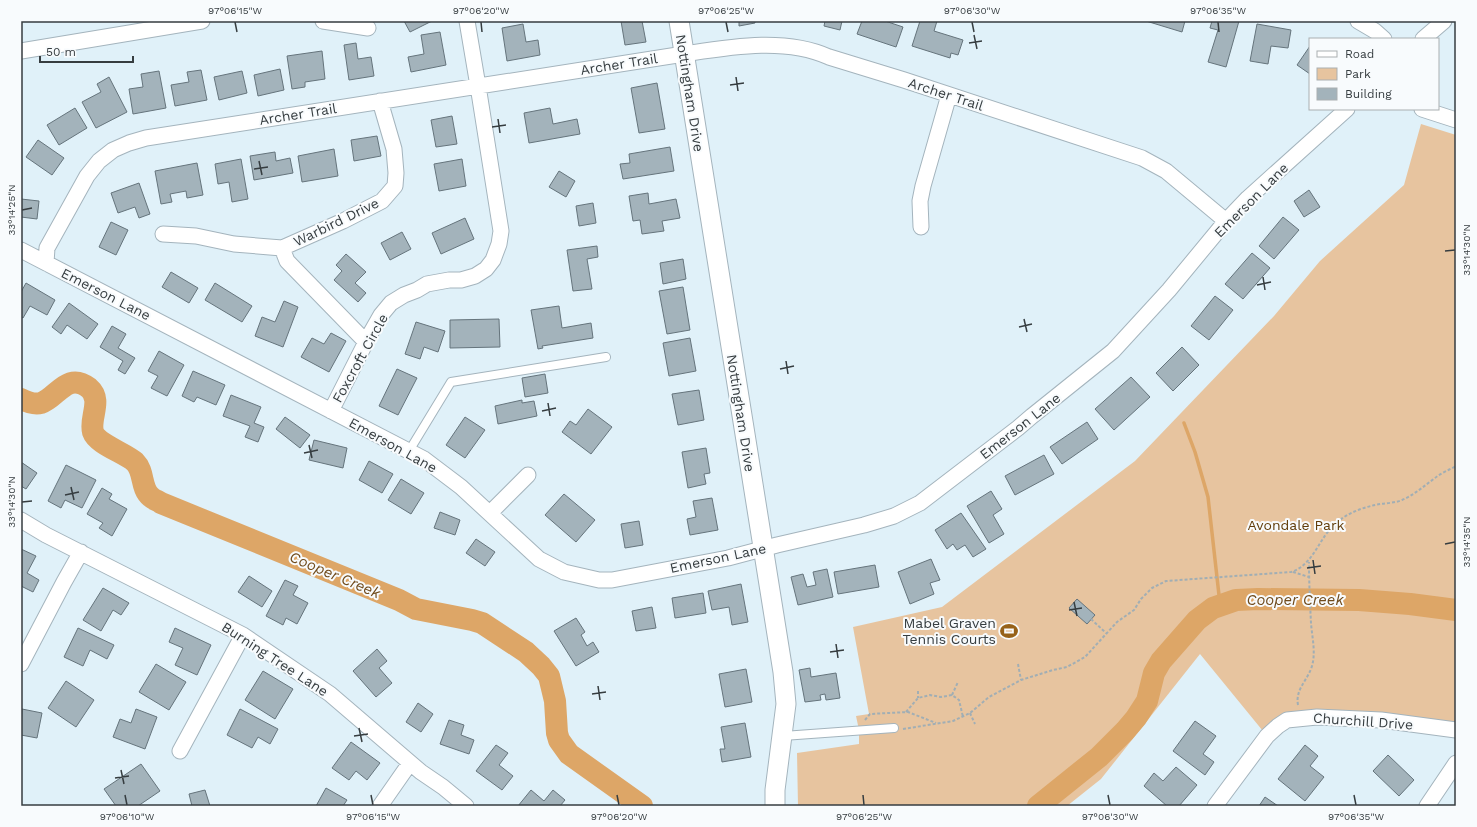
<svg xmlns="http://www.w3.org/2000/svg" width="1477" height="827" font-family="'Work Sans',sans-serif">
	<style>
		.green { fill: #e7c49f }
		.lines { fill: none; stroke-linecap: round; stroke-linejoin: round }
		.stream { stroke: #dda667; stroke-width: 3.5 }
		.river { stroke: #dda667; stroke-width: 22 }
		.building { fill: #a3b3bb; stroke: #65747c }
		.service-casing { stroke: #a4b4bd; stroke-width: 10 }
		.minor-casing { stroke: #a4b4bd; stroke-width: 17 }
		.tertiary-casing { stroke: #a4b4bd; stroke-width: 21 }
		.path { stroke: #a1aeb4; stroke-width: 2; stroke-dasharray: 3 2; stroke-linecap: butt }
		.service { stroke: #fff; stroke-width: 8 }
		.minor { stroke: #fff; stroke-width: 15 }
		.tertiary { stroke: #fff; stroke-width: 19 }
		.ticks { fill: none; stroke: #363d40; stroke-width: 1.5 }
		.labels { text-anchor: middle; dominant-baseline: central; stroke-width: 4; stroke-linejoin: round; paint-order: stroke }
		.street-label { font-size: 14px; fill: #363d40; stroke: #f8fbfd }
		.park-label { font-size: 14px; fill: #613c09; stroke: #f8fbfd }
		.poi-label { font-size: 14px; fill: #363d40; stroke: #f8fbfd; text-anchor: end }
		.water-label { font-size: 15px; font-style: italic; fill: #704b1c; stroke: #f8fbfd }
		.neatline { fill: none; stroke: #363d40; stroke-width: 1.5 }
		.ticks-label { font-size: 10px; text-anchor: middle; fill: #363d40 }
	</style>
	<rect width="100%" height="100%" fill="#e0f1f9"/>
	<!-- green -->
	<path class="green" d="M1421 124 1456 135V714L1455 729 1300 718 1267 736 1200 654 1101 779 1067 806H798L797 753 859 744V730L856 716 869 714 853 627 942 607 1135 461 1274 316 1320 261 1404 185Z"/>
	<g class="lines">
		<!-- stream -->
		<path class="stream" d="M1184 423 1195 452 1208 497 1220 604"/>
		<!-- river -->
		<path class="river" d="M21 399C27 402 34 405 41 403 57 398 67 371 89 388 103 400 89 418 93 432 97 444 125 453 135 462 145 472 140 488 151 497 153 499 158 501 161 503L399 600 416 609 472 620 482 623 526 652 541 666 549 676 555 701 557 733 559 740 569 754 642 806
			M1038 806 1099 757 1125 731 1136 718 1147 701 1154 673 1161 661 1197 620 1213 608 1236 600 1258 599 1359 600 1410 604 1456 610"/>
	</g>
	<!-- building -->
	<path class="building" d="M404 21H432L410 32Z
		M621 21H642L646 42 625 45Z
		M739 21H755V23L739 26Z
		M825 21H842L840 30 824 26Z
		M862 21H885L903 27 896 47 857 34Z
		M920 21H937L934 31 963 40 958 55 951 53 950 58 912 46Z
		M1146 21H1185L1182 32Z
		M1212 21H1239L1226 67 1208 62 1218 30 1210 28Z
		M523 24 526 42 538 40 540 55 507 61 502 28Z
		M1257 24 1291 30 1288 48 1271 46 1268 64 1250 61Z
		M440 32 446 65 411 72 408 57 424 54 421 35Z
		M356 43 358 59 371 57 374 76 349 80 344 45Z
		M1310 46V74L1297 65Z
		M322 51 325 79 305 82V87L292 89 287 56Z
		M280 69 284 90 258 96 254 75Z
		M201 70 207 100 175 106 171 85 189 82 187 72Z
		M159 71 166 108 133 114 129 89 143 87 141 74Z
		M242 71 247 93 219 100 214 77Z
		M109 77 127 112 96 128 82 102 101 92 97 84Z
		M657 83 665 129 639 133 631 88Z
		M75 108 87 128 59 145 47 125Z
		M550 108 553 124 577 119 580 134 529 143 524 113Z
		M452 116 457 144 436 147 431 120Z
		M377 136 381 156 354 161 351 140Z
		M38 140 64 158 52 175 26 157Z
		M670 147 674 171 623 179 620 164 630 163 629 154Z
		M334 149 338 176 302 182 298 156Z
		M275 152 276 161 290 158 293 173 254 180 250 156Z
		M241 159 248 199 232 202 229 182 218 184 215 164Z
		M462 159 466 186 439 191 434 164Z
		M197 163 203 195 187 198 186 191 170 194 172 202 161 204 155 171Z
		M559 171 575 181 566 197 549 187Z
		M139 183 150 214 139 218 135 207 118 213 111 193Z
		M1309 190 1320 207 1304 217 1294 201Z
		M648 193 649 204 676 199 680 218 662 221 664 231 642 234 640 220 633 221 629 196Z
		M21 199 39 201 37 219 21 217Z
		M593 203 596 223 579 226 576 206Z
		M1283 217 1299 230 1274 259 1259 246Z
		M465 218 474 239 441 254 432 233Z
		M111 222 128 230 116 255 99 247Z
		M402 232 411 249 390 260 381 243Z
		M597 246 598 257 587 259 592 289 573 291 567 250Z
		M1252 253 1270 268 1243 299 1225 284Z
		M346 254 366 272 355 283 366 293 358 302 334 280 342 271 336 265Z
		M683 259 686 279 663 284 660 263Z
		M171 272 198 288 189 303 162 287Z
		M26 283 55 300 47 315 30 306 23 318 21 317V292Z
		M215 283 252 306 242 322 205 300Z
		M683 287 690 330 667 334 659 291Z
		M1215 296 1233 310 1209 340 1191 326Z
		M284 301 298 307 283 347 255 336 262 317 275 322Z
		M69 303 98 324 87 339 67 325 61 334 52 327Z
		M559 306 562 328 591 323 593 338 542 346 543 348 538 349 531 310Z
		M499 319 500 347 450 348V320Z
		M416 322 445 331 438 352 424 347 420 359 405 354Z
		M112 326 126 334 118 348 135 358 125 374 118 370 123 361 100 347Z
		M331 333 346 341 329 372 301 357 312 338 324 344Z
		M690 338 696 371 669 376 663 343Z
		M1182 347 1199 365 1173 391 1156 373Z
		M159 351 184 365 167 396 151 388 158 376 148 371Z
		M397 369 417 378 398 415 379 406Z
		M193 371 225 385 216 405 197 397 194 402 182 396Z
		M545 374 548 393 525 397 522 378Z
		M1131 377 1150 397 1114 430 1095 409Z
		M699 390 704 420 678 425 672 394Z
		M231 395 261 407 254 423 264 427 258 442 245 437 250 426 223 416Z
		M522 400V403L534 401 537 416 498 424 495 406Z
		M588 409 612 427 591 454 562 432 570 421 576 425Z
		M285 417 310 435 300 448 276 429Z
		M465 417 485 430 465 458 446 445Z
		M1087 422 1098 439 1062 464 1050 447Z
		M314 440 347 448 343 468 309 460Z
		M706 448 710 473 704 474 706 484 688 488 682 452Z
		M1044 455 1054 474 1015 495 1005 476Z
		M369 461 393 474 382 493 359 480Z
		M21 462 37 473 26 489 21 486Z
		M66 465 96 480 82 508 65 500 61 508 48 501Z
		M401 479 424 493 411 514 388 500Z
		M102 488 112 494 109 499 127 509 112 536 99 528 103 523 87 514Z
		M991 491 1002 509 993 515 1004 534 989 543 967 506Z
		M564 494 595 520 576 542 545 515Z
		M712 498 718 530 690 535 687 519 696 517 693 501Z
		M440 512 460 520 455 535 434 528Z
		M961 513 986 549 973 557 965 545 957 550 953 544 947 549 935 530Z
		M639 521 643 545 625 548 621 524Z
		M476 539 495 552 485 566 466 553Z
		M21 549 36 556 27 573 39 580 33 592 21 586Z
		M931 559 940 580 930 583 934 594 910 604 898 572Z
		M875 565 879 587 838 594 834 572Z
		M827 569 833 597 798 605 791 577 803 574 807 587 816 585 813 572Z
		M249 576 272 591 262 607 238 592Z
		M285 580 298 586 293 595 308 603 297 624 286 618 283 625 266 616Z
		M741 584 748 622 732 625 729 607 712 610 708 591Z
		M103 588 129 603 121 615 113 610 101 631 83 620Z
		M703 593 706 613 675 618 672 598Z
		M1077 599 1095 615 1087 624 1069 608Z
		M652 607 656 628 636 631 632 611Z
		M576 618 585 632 581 635 587 646 593 642 599 652 576 666 554 631Z
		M78 628 114 645 107 659 90 650 83 666 64 657Z
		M175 628 211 645 197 675 175 665 183 648 169 642Z
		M377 649 387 661 379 668 392 683 376 697 353 671Z
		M156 664 186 682 169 710 139 692Z
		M810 668 811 677 836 673 840 698 826 700 825 694 820 695 821 700 805 702 799 670Z
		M746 669 752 702 725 707 719 674Z
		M263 671 293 689 275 719 245 700Z
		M66 681 94 700 76 727 48 708Z
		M418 703 433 714 421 732 406 722Z
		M22 709 42 713 37 738 21 735Z
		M136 709 157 717 145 749 113 737 120 719 131 723Z
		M240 709 278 729 270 744 258 737 252 748 227 735Z
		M449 720 464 725 461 735 474 740 469 754 440 744Z
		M1195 721 1216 736 1203 754 1214 762 1205 775 1173 751Z
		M745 723 751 757 722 762 720 749H725L721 727Z
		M351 742 380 763 367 780 356 771 349 780 332 768Z
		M496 745 508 753 499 765 513 776 502 790 476 771Z
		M1305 745 1318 756 1310 766 1324 777 1305 801 1278 779Z
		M1388 755 1414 780 1399 796 1373 771Z
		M141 764 160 791 138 806H116L104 789Z
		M1176 767 1197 785 1179 806H1167L1144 786 1154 773 1163 781Z
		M326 788 347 800 343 806H316Z
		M205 790 210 806H192L189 794Z
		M531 790 544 801 553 790 565 800 560 806H518Z
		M1265 797 1278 806H1259Z"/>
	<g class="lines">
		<!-- service casing -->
		<g class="service-casing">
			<path id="service" d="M409 451 451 382 606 357
				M783 736 894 728"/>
		</g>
		<!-- minor casing -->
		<g class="minor-casing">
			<path id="minor" d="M323 21 368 28
				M1358 21 1375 31 1384 39
				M1423 39 1444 21
				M21 51 202 21
				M1422 109 1456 120
				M921 227 920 201 923 186 949 95
				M163 234 196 236 234 244 282 248 343 221 382 201 395 186 396 173 394 149 380 101
				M282 248 287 261 366 342
				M21 250 424 459 461 487 539 559 564 572 599 580H612L728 558 777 545 864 525 894 516 920 503 1018 428 1032 416 1113 351 1169 290 1226 221 1248 198 1347 109
				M46 263 47 248 87 176 99 161 113 150 129 143 146 138 684 54C730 47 785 37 829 57L904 80 1142 158 1166 171 1226 221
				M331 411 369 336 381 315 391 303 404 295 417 290 427 284 449 280H461L475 276 486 269 493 260 499 244 501 231 478 86 467 21
				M490 513 528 475
				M21 520 46 535 243 635 330 694 421 772 443 787 466 806
				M21 664 64 582 81 552
				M180 751 243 635
				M380 806 410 763
				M1215 806 1267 736 1278 726 1287 720 1317 717 1381 720 1456 730
				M1427 806 1456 763"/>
		</g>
		<!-- tertiary casing -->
		<g class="tertiary-casing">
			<path id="tertiary" d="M679 21 783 672 786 704 775 790V806"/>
		</g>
		<!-- path -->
		<path class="path" d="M1293 572 1309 577
			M1091 619 1106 633
			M1018 664 1021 680
			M918 691V698
			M952 695 958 682
			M1298 705C1295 689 1308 680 1312 666 1316 652 1312 637 1311 623 1310 603 1309 582 1309 562
			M906 712 918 698 930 695 941 697 952 695 959 700 963 717
			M970 713 975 724
			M865 720 870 714 908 712 936 723
			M903 729 953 721 970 713 989 697 1021 680 1053 670 1067 667 1085 657 1117 622 1134 610 1141 599 1152 588 1166 581 1291 572C1314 565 1319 537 1336 523 1349 512 1364 507 1380 504 1387 503 1395 503 1402 500 1414 495 1424 486 1435 478 1441 473 1449 470 1456 466"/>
		<!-- service -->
		<use href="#service" class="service"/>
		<!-- minor -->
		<use href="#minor" class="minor"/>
		<!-- tertiary -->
		<use href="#tertiary" class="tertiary"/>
	</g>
	<!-- ticks -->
	<path class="ticks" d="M235 22 237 32M481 22 482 32M726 22 728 32M972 22 974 32M1218 22 1219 32M974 35 977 49M969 43 982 41M736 77 738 91M730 85 744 83M498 119 500 133M492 127 506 125M259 161 262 175M254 169 268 167M22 210 32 208M1445 251 1455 250M1263 277 1265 290M1257 285 1271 282M1024 319 1027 332M1019 327 1032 324M786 361 788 374M780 369 794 366M548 403 550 416M542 411 556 408M309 445 312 458M304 453 318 450M71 487 74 500M65 495 79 492M22 502 32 501M1445 544 1455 542M1313 560 1315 574M1307 568 1321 566M1074 602 1077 616M1069 610 1082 608M836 644 838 658M830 652 844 650M598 686 600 700M592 694 606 692M359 728 362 742M354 736 368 734M121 770 124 784M115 778 129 776M125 795 127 805M371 795 373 805M617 795 619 805M863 795 864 805M1108 795 1110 805M1354 795 1356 805"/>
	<!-- icons -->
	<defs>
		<g id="stadium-bare" transform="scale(1.38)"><path d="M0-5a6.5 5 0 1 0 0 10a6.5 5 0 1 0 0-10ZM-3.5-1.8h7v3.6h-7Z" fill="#976219" stroke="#f8fbfd" stroke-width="2.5" paint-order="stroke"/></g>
	</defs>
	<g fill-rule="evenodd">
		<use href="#stadium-bare" x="1009" y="631"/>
	</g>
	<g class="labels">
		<!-- street labels -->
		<g class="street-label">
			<text transform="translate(619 64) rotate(-9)">Archer Trail</text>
			<text transform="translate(690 93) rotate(81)">Nottingham Drive</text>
			<text transform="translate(946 94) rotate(18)">Archer Trail</text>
			<text transform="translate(298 114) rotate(-9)">Archer Trail</text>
			<text transform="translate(1251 200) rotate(-45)">Emerson Lane</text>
			<text transform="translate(336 222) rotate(-26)">Warbird Drive</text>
			<text transform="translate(106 294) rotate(27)">Emerson Lane</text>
			<text transform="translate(360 358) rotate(-61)">Foxcroft Circle</text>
			<text transform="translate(741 413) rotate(81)">Nottingham Drive</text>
			<text transform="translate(1020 426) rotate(-38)">Emerson Lane</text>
			<text transform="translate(393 445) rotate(29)">Emerson Lane</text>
			<text transform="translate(718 558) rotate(-12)">Emerson Lane</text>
			<text transform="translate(275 659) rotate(33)">Burning Tree Lane</text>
			<text transform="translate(1363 721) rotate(4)">Churchill Drive</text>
		</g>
		<!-- park labels -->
		<g class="park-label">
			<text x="1296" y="525">Avondale Park</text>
		</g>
		<!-- poi labels -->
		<g class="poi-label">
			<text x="996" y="623">Mabel Graven<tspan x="996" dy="16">Tennis Courts</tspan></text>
		</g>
		<!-- water labels -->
		<g class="water-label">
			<text transform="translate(335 575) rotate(23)">Cooper Creek</text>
			<text x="1295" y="600">Cooper Creek</text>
		</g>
	</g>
	<!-- border -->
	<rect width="1477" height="827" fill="none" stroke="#f8fbfd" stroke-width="44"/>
	<!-- legend -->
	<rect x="1309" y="38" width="130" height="72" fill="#f8fbfd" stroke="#aaafb1"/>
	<rect x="1317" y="51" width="20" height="6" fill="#ffffff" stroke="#aaafb1"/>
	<text x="1345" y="58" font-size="12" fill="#363d40">Road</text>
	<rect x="1317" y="68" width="20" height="12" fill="#e7c49f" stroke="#aaafb1"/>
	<text x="1345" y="78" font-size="12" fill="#363d40">Park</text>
	<rect x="1317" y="88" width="20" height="12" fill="#a3b3bb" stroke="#aaafb1"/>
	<text x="1345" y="98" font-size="12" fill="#363d40">Building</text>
	<!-- scale -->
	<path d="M40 56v6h93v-6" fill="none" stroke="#363d40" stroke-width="2"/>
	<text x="46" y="56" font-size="12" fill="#363d40" stroke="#f8fbfd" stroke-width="3" paint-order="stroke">50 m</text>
	<rect x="22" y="22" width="1433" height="783" class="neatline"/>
	<g class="ticks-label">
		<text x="235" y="14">97°06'15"W</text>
		<text x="481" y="14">97°06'20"W</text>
		<text x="726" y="14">97°06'25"W</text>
		<text x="972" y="14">97°06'30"W</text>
		<text x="1218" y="14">97°06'35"W</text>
		<text transform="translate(11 210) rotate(-90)" y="4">33°14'25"N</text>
		<text transform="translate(1466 250) rotate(-90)" y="4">33°14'30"N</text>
		<text transform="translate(11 502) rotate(-90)" y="4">33°14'30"N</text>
		<text transform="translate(1466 542) rotate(-90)" y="4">33°14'35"N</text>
		<text x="127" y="820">97°06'10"W</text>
		<text x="373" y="820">97°06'15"W</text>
		<text x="619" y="820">97°06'20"W</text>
		<text x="864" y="820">97°06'25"W</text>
		<text x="1110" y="820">97°06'30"W</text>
		<text x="1356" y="820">97°06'35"W</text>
	</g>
</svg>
